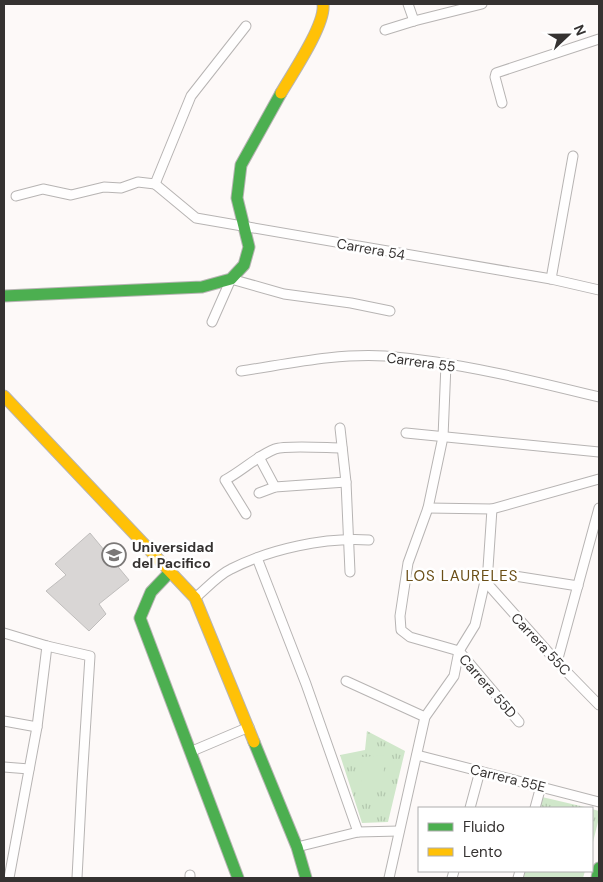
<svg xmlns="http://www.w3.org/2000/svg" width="603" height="882" font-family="'DM Sans',sans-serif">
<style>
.grass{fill:url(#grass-tufts)}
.pitch{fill:#d0e7ca}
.building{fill:#d9d6d5;stroke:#c0bebd}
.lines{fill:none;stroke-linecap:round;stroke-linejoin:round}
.street-casing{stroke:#b7b4b3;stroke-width:11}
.fast-casing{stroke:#b7b4b3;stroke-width:13}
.slow-casing{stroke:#b7b4b3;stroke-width:13}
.street{stroke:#fffefe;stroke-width:9}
.fast{stroke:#4caf50;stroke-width:11}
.slow{stroke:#ffc107;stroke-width:11}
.labels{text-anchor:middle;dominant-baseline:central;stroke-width:5;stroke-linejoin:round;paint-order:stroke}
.street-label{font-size:14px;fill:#353231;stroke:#fff}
.poi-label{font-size:14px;font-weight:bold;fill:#353231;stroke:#fff;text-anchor:start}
.neighbourhood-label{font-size:15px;letter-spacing:1px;fill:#6b4f17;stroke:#fff}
</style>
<defs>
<pattern id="grass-tufts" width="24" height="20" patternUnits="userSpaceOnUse" patternTransform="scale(1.25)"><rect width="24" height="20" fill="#d0e7ca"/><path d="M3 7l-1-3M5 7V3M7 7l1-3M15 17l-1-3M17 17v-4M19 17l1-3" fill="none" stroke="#b3c7ae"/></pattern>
</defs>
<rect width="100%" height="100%" fill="#fdf9f8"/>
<!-- grass -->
<g class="grass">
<path d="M367,731L405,751L388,822L362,823L340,755L365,750Z"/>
<path d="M542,797L589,808H539Z"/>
<path d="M592,809L599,811V818L592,846Z"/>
<path d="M524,871H585L583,878H522Z"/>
</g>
<!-- pitch -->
<path class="pitch" d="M386,755L381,790L361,791L362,757Z"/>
<!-- building -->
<path class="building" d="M90,533L129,580L99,604L106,614L89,631L46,591L66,575L55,564Z"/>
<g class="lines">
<!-- street casing -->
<g class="street-casing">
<g id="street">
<path d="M408,4L414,21"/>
<path d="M385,30L414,21L482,4"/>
<path d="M502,103L495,77L496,73L599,39"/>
<path d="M155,184L196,218L551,279L599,290"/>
<path d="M155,184L191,96L246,26"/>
<path d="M16,196L43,189L71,195L104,187L121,188L138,182L155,184"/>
<path d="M551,279L573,156"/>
<path d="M212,322L231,279L284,294L351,303L390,311"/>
<path d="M446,364L443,437L428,508L408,563L400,616L401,630L410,637L459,651L519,722"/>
<path d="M241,371C288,364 337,353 385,356C457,362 530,380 599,397"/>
<path d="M340,428L346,482L350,572"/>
<path d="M406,433L599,452"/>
<path d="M259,457L275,487"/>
<path d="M259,493L275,487L346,482"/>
<path d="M428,508L492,509L599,479"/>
<path d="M246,514L225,480C242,471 257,456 275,449C286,445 328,448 342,448"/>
<path d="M257,558L306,684L358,832"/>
<path d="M508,575L578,586"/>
<path d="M485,581L557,662L599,705"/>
<path d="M195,598C206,589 218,575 231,569C270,549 325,537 369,540"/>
<path d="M4,633L47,646L90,656L82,782L77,878"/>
<path d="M557,662L599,508"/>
<path d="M346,681L425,717"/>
<path d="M4,721L37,727"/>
<path d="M190,752L249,727"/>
<path d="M417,755L599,802"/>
<path d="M4,767L29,769"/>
<path d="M470,808L480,771"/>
<path d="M535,808L541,786"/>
<path d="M297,847L358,832L399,831"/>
<path d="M9,878L37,727L47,646"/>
<path d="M190,878V875"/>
<path d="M389,878L425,717L454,676L459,651L475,625L488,568L492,509"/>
<path d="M452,878L454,871"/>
<path d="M518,878L520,871"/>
</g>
</g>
<!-- fast casing -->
<g class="fast-casing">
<g id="fast">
<path d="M4,296L202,287L231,279L244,265L249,247L237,198L241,165L281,93"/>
<path d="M170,572L151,592L140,618L238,878"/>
<path d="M254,742L297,847L306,878"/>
<path d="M597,878L599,868"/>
</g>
</g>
<!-- slow casing -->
<g class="slow-casing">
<g id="slow">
<path d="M281,93C292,74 326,24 323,4"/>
<path d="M4,396L195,598L254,742"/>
</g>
</g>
<!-- street -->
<use href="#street" class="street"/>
<!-- fast -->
<use href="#fast" class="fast"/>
<!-- slow -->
<use href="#slow" class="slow"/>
</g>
<!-- icons -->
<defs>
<g id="university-ring" transform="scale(1.25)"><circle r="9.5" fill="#fff" stroke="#7b7877" stroke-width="1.5"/><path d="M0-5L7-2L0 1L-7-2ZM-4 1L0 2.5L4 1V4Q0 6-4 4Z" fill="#7b7877"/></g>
</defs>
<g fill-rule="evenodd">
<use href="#university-ring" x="114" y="555"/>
</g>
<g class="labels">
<!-- street labels -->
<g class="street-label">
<text transform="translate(371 249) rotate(10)">Carrera 54</text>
<text transform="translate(421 362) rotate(8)">Carrera 55</text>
<text transform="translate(541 644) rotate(47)">Carrera 55C</text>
<text transform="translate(488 686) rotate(49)">Carrera 55D</text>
<text transform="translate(508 778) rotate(14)">Carrera 55E</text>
</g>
<!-- poi labels -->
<g class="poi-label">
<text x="132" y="547">Universidad<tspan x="132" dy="16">del Pacifico</tspan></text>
</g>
<!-- neighbourhood labels -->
<g class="neighbourhood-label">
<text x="462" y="576">LOS LAURELES</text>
</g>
</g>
<!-- border -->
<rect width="603" height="882" fill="none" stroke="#353231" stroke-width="10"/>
<!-- legend -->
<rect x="418" y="807" width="175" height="65" fill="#ffffff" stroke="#aeadad"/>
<rect x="428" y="823" width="25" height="8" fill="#4caf50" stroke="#aeadad"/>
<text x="463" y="832" font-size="15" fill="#353231">Fluido</text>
<rect x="428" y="848" width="25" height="8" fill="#ffc107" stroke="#aeadad"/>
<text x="463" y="857" font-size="15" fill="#353231">Lento</text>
<!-- north arrow -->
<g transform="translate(568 35) rotate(68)" stroke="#ffffff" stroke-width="4" paint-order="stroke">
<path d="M0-4L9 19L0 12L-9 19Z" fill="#353231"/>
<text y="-8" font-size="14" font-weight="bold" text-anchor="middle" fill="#353231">N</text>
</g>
</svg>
